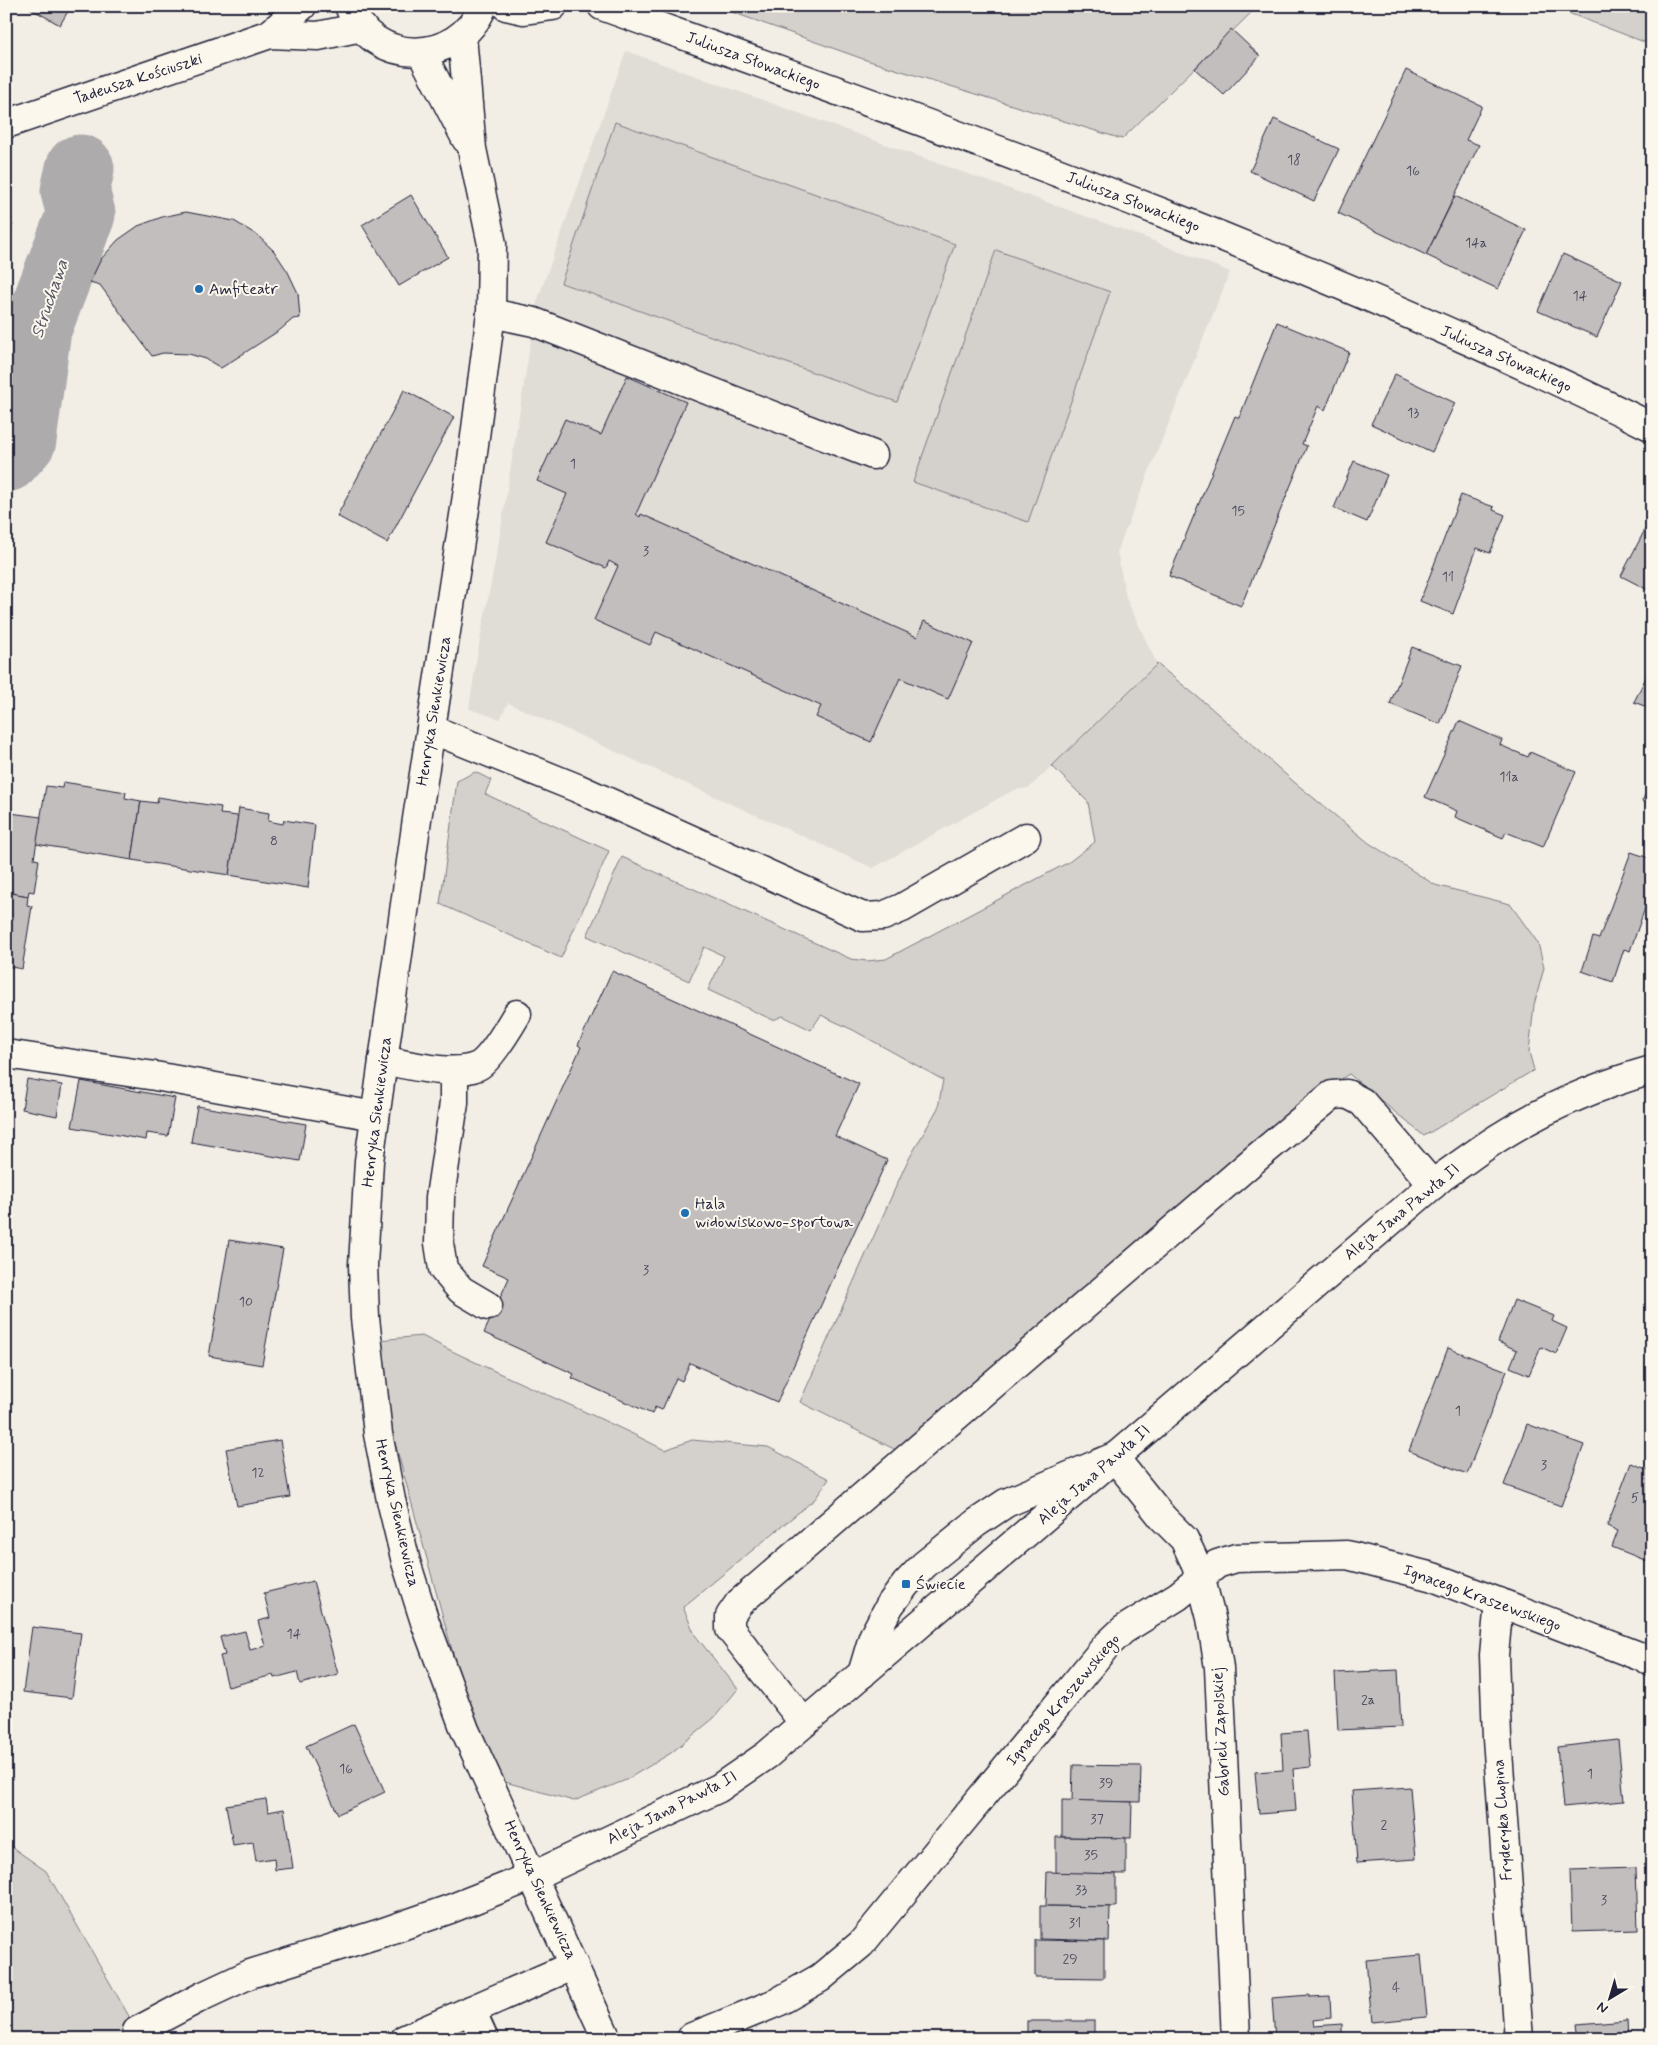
<svg xmlns="http://www.w3.org/2000/svg" width="1658" height="2045" font-family="Mynerve,sans-serif">
<style>
.built{fill:#e0dcd6}
.green{fill:#d4d1cc;stroke:#7b7a84}
.lines{fill:none;stroke-linecap:round;stroke-linejoin:round}
.river{stroke:#aeabad;stroke-width:69}
.building{fill:#c2bebe;stroke:#22223b}
.minor-casing{stroke:#22223b;stroke-width:31}
.minor{stroke:#fbf7ec;stroke-width:28}
.poi-dot{fill:#1f6fb2;stroke:#fbf7ec;stroke-width:2}
.labels{text-anchor:middle;dominant-baseline:central;stroke-width:4;stroke-linejoin:round;paint-order:stroke}
.number-label{font-size:14px;fill:#4a495c}
.street-label{font-size:16px;fill:#22223b;stroke:#fbf7ec}
.poi-label{font-size:16px;fill:#22223b;stroke:#fbf7ec;text-anchor:start}
.water-label{font-size:18px;font-style:italic;fill:#535263;stroke:#fbf7ec}
</style>
<rect width="100%" height="100%" fill="#f2eee5"/>
<filter id="ink" filterUnits="userSpaceOnUse"><feTurbulence type="fractalNoise" baseFrequency=".02" numOctaves="2"/><feDisplacementMap in="SourceGraphic" scale="10" xChannelSelector="R" yChannelSelector="G"/><feConvolveMatrix kernelMatrix="1 2 1 2 8 2 1 2 1" color-interpolation-filters="sRGB"/></filter>
<g filter="url(#ink)">
<!-- built -->
<path class="built" d="M626,51L1146,238L1230,272L1117,551L1126,598L1157,664L1029,788L1014,790L1001,797L873,868L508,703L500,719L469,709L477,656L499,541L537,302Z"/>
<!-- green -->
<g class="green">
<path d="M715,6H1258L1122,139L866,60Z"/>
<path d="M1550,6H1652V45Z"/>
<path d="M615,122L955,244L897,402L561,283Z"/>
<path d="M996,250L1110,292L1028,522L913,482Z"/>
<path d="M1157,664L1210,707L1294,782L1369,843L1435,885L1510,904L1538,943L1544,968L1534,1005L1529,1052L1534,1070L1424,1136L1349,1074L1289,1112L896,1450L800,1402L906,1164L938,1108L943,1080L853,1030L821,1015L811,1030L783,1016L773,1020L708,990L724,956L704,947L689,981L587,936L622,857L851,959L867,961L886,959L1069,862L1095,842L1088,802L1052,766Z"/>
<path d="M475,772L491,780L485,794L609,851L561,958L440,904L457,781Z"/>
<path d="M422,1336C501,1377 585,1409 665,1450L692,1440L768,1447L829,1479L815,1499L683,1607L695,1635L738,1689L714,1718L671,1753L626,1780L574,1801L487,1777L367,1341Z"/>
<path d="M6,1843L46,1871L142,2039H6Z"/>
</g>
<g class="lines">
<!-- river -->
<path class="river" d="M6,458L22,440L37,329L81,214L75,191L80,169"/>
</g>
<!-- building -->
<g class="building">
<path d="M26,6H71L60,25Z"/>
<path d="M1231,29L1260,56L1224,95L1195,69Z"/>
<path d="M1406,70L1482,106L1466,140L1479,145L1426,255L1338,213Z"/>
<path d="M1274,119L1339,149L1314,201L1250,171Z"/>
<path d="M411,195L448,257L399,286L362,225Z"/>
<path d="M1455,196L1526,230L1498,289L1426,255Z"/>
<path d="M6,208L13,226L6,228Z"/>
<path d="M186,212L234,221L257,235L274,251L288,272L298,293L300,318L293,319L280,330L221,368L206,359L189,354L163,353L152,356L100,285L90,282L101,259L118,240L138,226L162,217Z"/>
<path d="M1563,254L1622,281L1597,337L1538,311Z"/>
<path d="M1652,313V333L1645,331Z"/>
<path d="M1277,322L1349,352L1325,410L1318,406L1302,444L1307,446L1241,606L1169,576L1235,416L1239,418Z"/>
<path d="M1395,374L1455,403L1432,452L1371,424Z"/>
<path d="M627,376L686,402L636,514L640,517L641,514L917,637L924,621L973,643L948,699L900,678L871,742L816,717L821,706L656,632L650,645L594,620L618,566L609,561L606,568L546,542L567,494L537,481L565,419L601,435Z"/>
<path d="M404,390L454,417L387,543L337,516Z"/>
<path d="M1354,461L1387,475L1367,522L1334,508Z"/>
<path d="M1461,495L1494,507L1493,510L1505,515L1490,553L1477,548L1453,614L1420,601Z"/>
<path d="M1652,516V592L1621,576Z"/>
<path d="M1412,647L1462,666L1440,724L1390,704Z"/>
<path d="M1652,665V709L1634,702Z"/>
<path d="M1459,721L1502,740L1500,745L1528,757L1530,752L1576,772L1543,847L1506,832L1503,838L1455,817L1457,811L1425,797Z"/>
<path d="M1652,781V806L1642,801Z"/>
<path d="M63,782L126,792L125,798L141,801L132,860L36,844L46,786L62,788Z"/>
<path d="M158,797L221,807L220,814L238,816L229,875L132,860L141,801L157,803Z"/>
<path d="M6,807L11,808L10,813L41,817L34,859L39,860L34,892L29,891L28,896L6,892Z"/>
<path d="M239,808L269,813L268,821L283,824L284,820L315,825L308,888L229,875Z"/>
<path d="M1631,852L1652,859V910L1645,908L1630,951L1624,949L1613,982L1582,971L1593,937L1599,939Z"/>
<path d="M6,892L28,896L27,905L32,906L22,969L6,966Z"/>
<path d="M612,971L859,1084L835,1136L887,1160L777,1402L690,1363L682,1381L676,1378L662,1410L655,1407L652,1414L572,1378L574,1374L484,1333L509,1278L482,1266L581,1047L578,1045Z"/>
<path d="M6,1075L10,1076L6,1099Z"/>
<path d="M27,1079L62,1085L57,1116L22,1109Z"/>
<path d="M81,1081L175,1098L168,1136L147,1133L146,1140L72,1127Z"/>
<path d="M197,1106L306,1124L300,1161L191,1142Z"/>
<path d="M229,1240L283,1249L262,1365L209,1356Z"/>
<path d="M1514,1300L1554,1316L1552,1321L1567,1328L1556,1354L1541,1347L1529,1375L1510,1367L1517,1350L1498,1342Z"/>
<path d="M1448,1348L1507,1371L1467,1474L1409,1451Z"/>
<path d="M1527,1424L1584,1445L1561,1506L1504,1485Z"/>
<path d="M280,1440L290,1497L237,1506L226,1449Z"/>
<path d="M1631,1463L1652,1471V1563L1612,1547L1618,1531L1607,1526Z"/>
<path d="M313,1581L338,1674L300,1684L297,1672L274,1678L273,1675L228,1687L220,1656L225,1655L220,1637L245,1631L250,1650L265,1646L258,1621L270,1618L264,1593Z"/>
<path d="M32,1627L81,1633L72,1698L23,1692Z"/>
<path d="M1398,1670L1401,1727L1338,1730L1335,1673Z"/>
<path d="M354,1724L385,1792L338,1814L306,1746Z"/>
<path d="M1307,1731L1310,1767L1293,1769L1296,1811L1259,1814L1255,1772L1283,1770L1281,1733Z"/>
<path d="M1618,1740L1624,1801L1563,1807L1557,1747Z"/>
<path d="M1073,1765L1141,1766L1140,1802L1072,1801Z"/>
<path d="M1410,1787L1416,1859L1357,1863L1352,1791Z"/>
<path d="M266,1799L268,1812L284,1809L293,1868L275,1870L274,1858L256,1861L253,1842L233,1845L226,1805Z"/>
<path d="M1062,1800L1132,1802L1131,1838L1062,1837Z"/>
<path d="M1056,1837L1126,1838V1874L1056,1873Z"/>
<path d="M1636,1868L1638,1930L1572,1932L1570,1870Z"/>
<path d="M1047,1872L1116,1874V1907L1046,1906Z"/>
<path d="M1040,1906L1110,1907L1109,1941L1040,1939Z"/>
<path d="M1035,1940L1104,1941V1978L1035,1977Z"/>
<path d="M1421,1955L1427,2017L1372,2022L1366,1960Z"/>
<path d="M1309,1995V1997L1330,1996L1331,2018L1313,2020L1314,2026L1342,2024V2039H1275L1272,1998Z"/>
<path d="M1628,2020L1629,2039H1579L1577,2024Z"/>
<rect x="1027" y="2021" width="67" height="18"/>
</g>
<g class="lines">
<!-- minor casing -->
<g class="minor-casing">
<g id="minor">
<path d="M349,6C373,68 458,66 483,6"/>
<path d="M506,6L524,10L553,6"/>
<path d="M602,6C957,134 1314,259 1652,427"/>
<path d="M270,34L302,6"/>
<path d="M462,36L472,149L492,244L491,313L469,483L417,819L369,1161L363,1265L365,1318L378,1434L391,1500L406,1562L425,1622L465,1730L607,2039"/>
<path d="M421,52L466,139"/>
<path d="M6,124L270,34L318,36L362,27"/>
<path d="M491,313L534,322L873,455"/>
<path d="M431,729L577,788L863,917L883,916L902,908L1026,837"/>
<path d="M6,1054L155,1076L375,1116"/>
<path d="M383,1060C409,1065 454,1077 478,1066C490,1060 510,1026 517,1014"/>
<path d="M454,1071V1103L440,1197L439,1243L443,1269L461,1290L488,1306"/>
<path d="M1499,1602L1494,1655L1497,1738L1519,2039"/>
<path d="M862,1674L873,1637L890,1605L906,1584L924,1565L976,1523L1006,1503L1114,1457L1163,1518L1184,1539L1193,1558L1200,1576L1211,1618L1219,1668L1236,2039"/>
<path d="M804,1723L730,1629V1616L739,1603L1255,1159L1332,1095L1347,1094L1362,1102L1433,1185"/>
<path d="M471,2010L484,2039"/>
<path d="M137,2031L203,1996L250,1974L381,1933L450,1909L533,1876L719,1788L767,1755L1442,1177C1461,1164 1479,1150 1498,1138C1545,1108 1599,1085 1652,1070"/>
<path d="M692,2037L778,2002L820,1978L861,1944L1106,1646L1123,1630L1178,1596L1217,1564L1236,1558L1347,1555L1433,1577L1652,1661"/>
<path d="M405,2039L574,1965"/>
</g>
</g>
<!-- minor -->
<use href="#minor" class="minor"/>
</g>
</g>
<!-- markers -->
<g class="poi-dot">
<circle cx="199" cy="289" r="5"/>
<circle cx="685" cy="1213" r="5"/>
<rect x="901" y="1579" width="10" height="10" rx="2.5"/>
</g>
<g class="labels">
<!-- number labels -->
<g class="number-label">
<text x="1294" y="160">18</text>
<text x="1413" y="171">16</text>
<text x="1476" y="243">14a</text>
<text x="1580" y="296">14</text>
<text x="1413" y="413">13</text>
<text x="573" y="464">1</text>
<text x="1238" y="511">15</text>
<text x="646" y="551">3</text>
<text x="1448" y="577">11</text>
<text x="1509" y="777">11a</text>
<text x="274" y="841">8</text>
<text x="646" y="1270">3</text>
<text x="246" y="1302">10</text>
<text x="1458" y="1411">1</text>
<text x="1544" y="1465">3</text>
<text x="258" y="1473">12</text>
<text x="1635" y="1498">5</text>
<text x="294" y="1634">14</text>
<text x="1368" y="1700">2a</text>
<text x="346" y="1769">16</text>
<text x="1590" y="1774">1</text>
<text x="1106" y="1783">39</text>
<text x="1097" y="1819">37</text>
<text x="1384" y="1825">2</text>
<text x="1091" y="1855">35</text>
<text x="1081" y="1890">33</text>
<text x="1604" y="1900">3</text>
<text x="1075" y="1923">31</text>
<text x="1070" y="1959">29</text>
<text x="1396" y="1988">4</text>
</g>
<!-- street labels -->
<g class="street-label">
<text transform="translate(753 61) rotate(20)">Juliusza Słowackiego</text>
<text transform="translate(138 79) rotate(-18)">Tadeusza Kościuszki</text>
<text transform="translate(1133 202) rotate(21)">Juliusza Słowackiego</text>
<text transform="translate(1506 359) rotate(24)">Juliusza Słowackiego</text>
<text transform="translate(434 711) rotate(-81)">Henryka Sienkiewicza</text>
<text transform="translate(377 1112) rotate(-83)">Henryka Sienkiewicza</text>
<text transform="translate(1402 1212) rotate(-39)">Aleja Jana Pawła II</text>
<text transform="translate(1094 1475) rotate(-41)">Aleja Jana Pawła II</text>
<text transform="translate(397 1513) rotate(77)">Henryka Sienkiewicza</text>
<text transform="translate(1482 1598) rotate(20)">Ignacego Kraszewskiego</text>
<text transform="translate(1063 1700) rotate(-50)">Ignacego Kraszewskiego</text>
<text transform="translate(1221 1732) rotate(-93)">Gabrieli Zapolskiej</text>
<text transform="translate(672 1808) rotate(-27)">Aleja Jana Pawła II</text>
<text transform="translate(1503 1820) rotate(-94)">Fryderyka Chopina</text>
<text transform="translate(540 1890) rotate(65)">Henryka Sienkiewicza</text>
</g>
<!-- poi labels -->
<g class="poi-label">
<text x="209" y="289">Amfiteatr</text>
<text x="695" y="1204">Hala<tspan x="695" dy="18">widowiskowo-sportowa</tspan></text>
<text x="916" y="1584">Świecie</text>
</g>
<!-- water labels -->
<g class="water-label">
<text transform="translate(50 299) rotate(-71)">Struchawa</text>
</g>
</g>
<!-- margin -->
<rect width="1658" height="2045" fill="none" stroke="#fbf7ec" stroke-width="25"/>
<rect x="12" y="12" width="1633" height="2020" fill="none" stroke="#22223b" stroke-width="2" filter="url(#ink)"/>
<!-- north arrow -->
<g transform="translate(1610 1998) rotate(218)" stroke="#fbf7ec" stroke-width="4" paint-order="stroke">
<path d="M0-4L9 19L0 12L-9 19Z" fill="#22223b"/>
<text y="-8" font-size="14" font-weight="bold" text-anchor="middle" fill="#22223b">N</text>
</g>
</svg>
